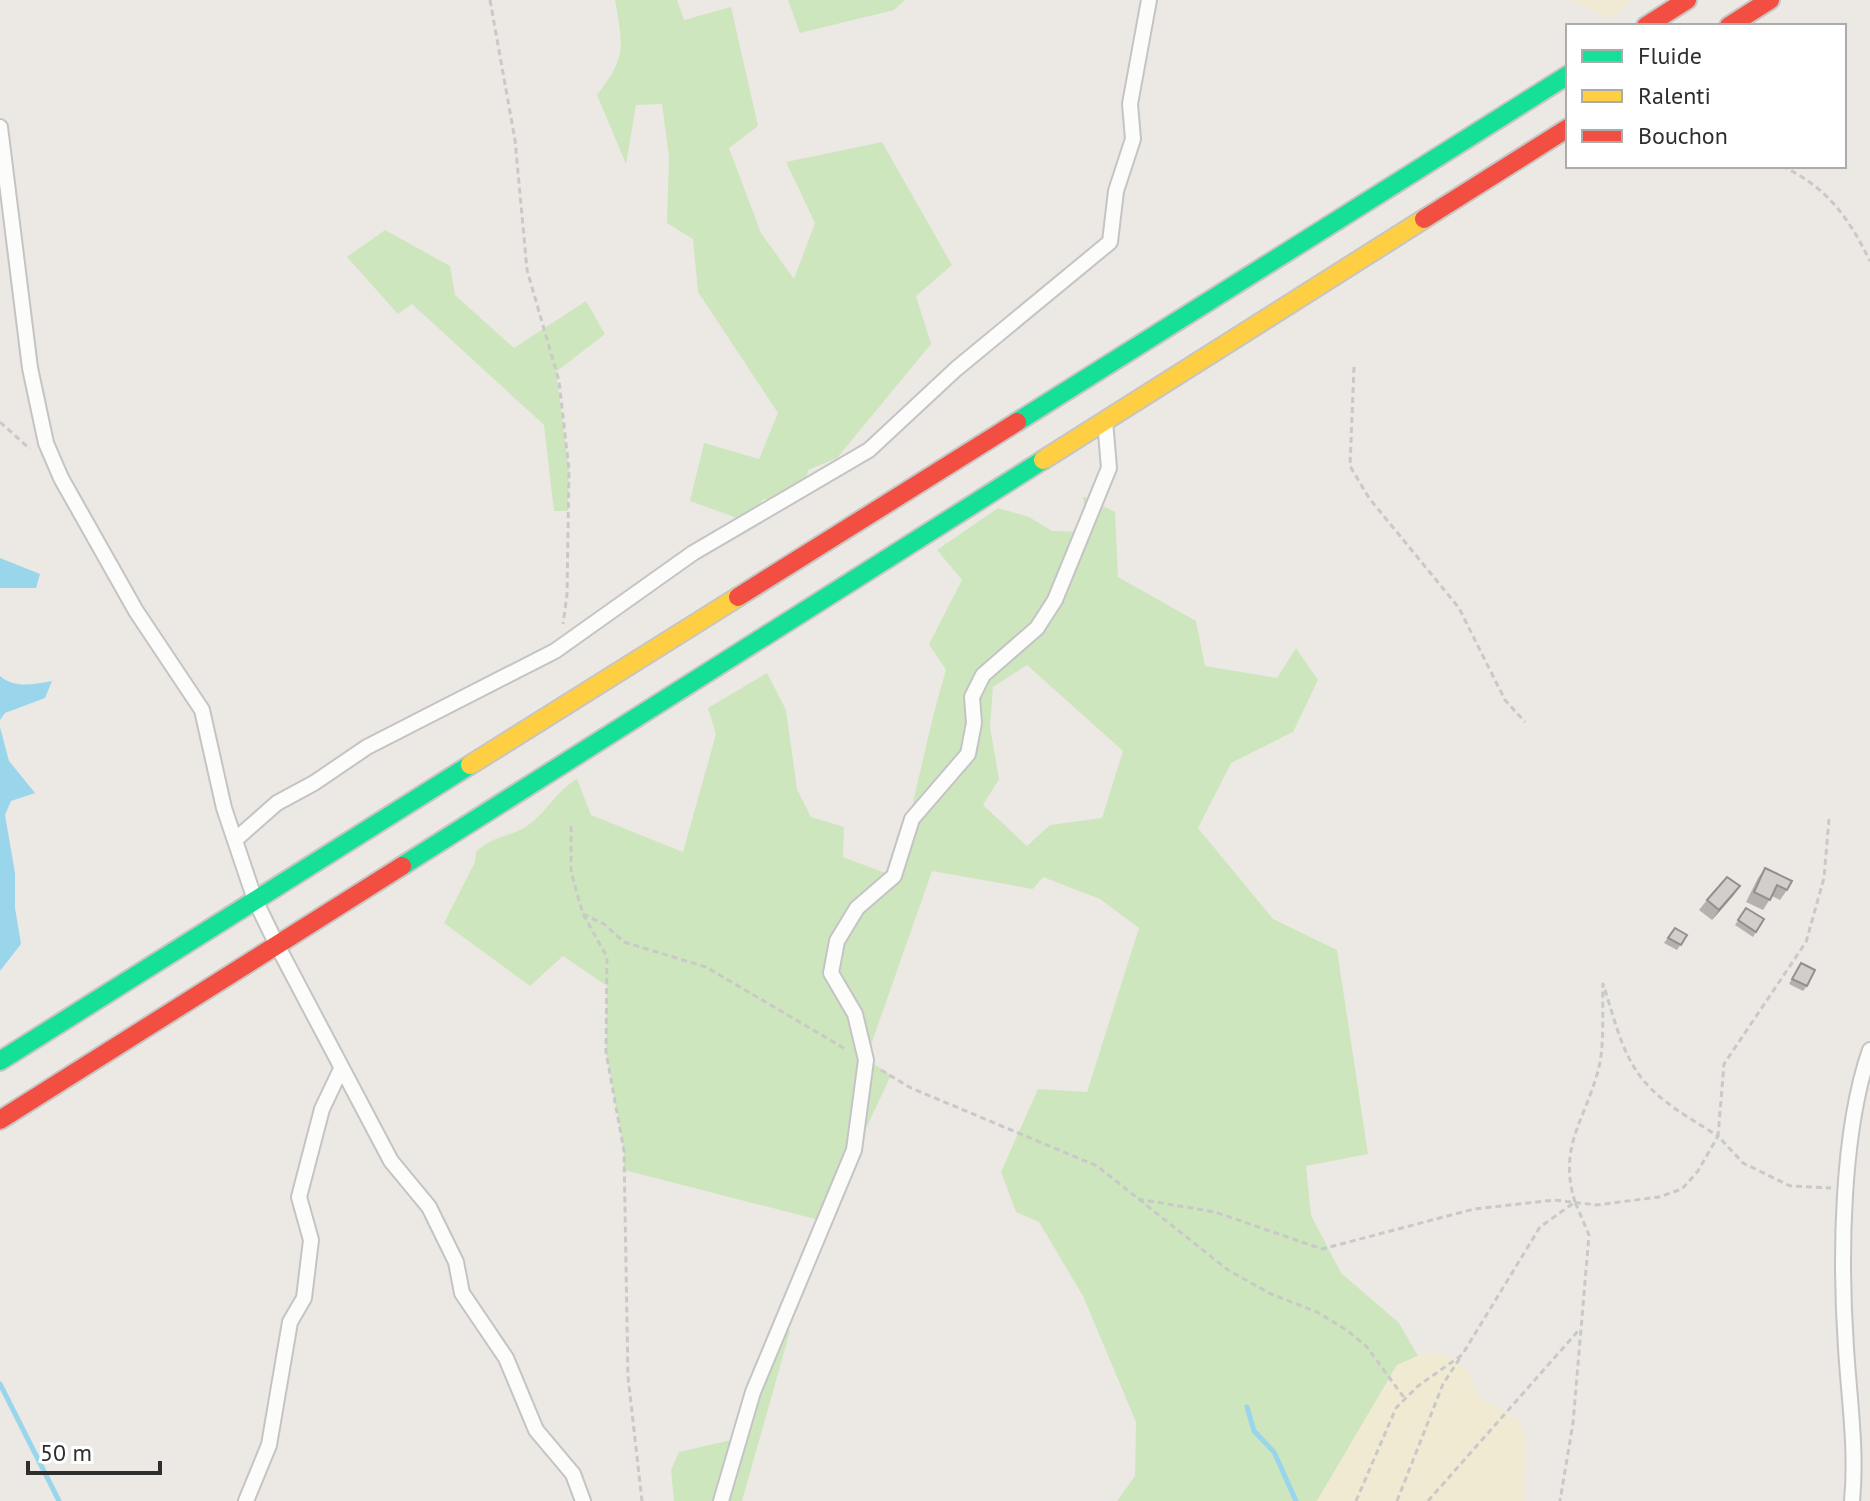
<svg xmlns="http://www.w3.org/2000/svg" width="1870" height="1501" font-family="'PT Sans',sans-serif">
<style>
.green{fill:#cee6be;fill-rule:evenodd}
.sand{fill:#f0ead3}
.water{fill:#99d6ec}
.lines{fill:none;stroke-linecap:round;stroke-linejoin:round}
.stream{stroke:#99d6ec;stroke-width:5}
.street-casing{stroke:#c5c4c5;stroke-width:18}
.fast-casing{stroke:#c6c5c4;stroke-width:22}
.slow-casing{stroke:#c6c5c4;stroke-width:22}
.jam-casing{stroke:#c6c5c4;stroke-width:22}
.path{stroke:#c9c9c8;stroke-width:3;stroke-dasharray:6 4;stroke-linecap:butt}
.street{stroke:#fcfcfb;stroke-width:14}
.fast{stroke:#16e098;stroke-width:18}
.slow{stroke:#ffcf43;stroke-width:18}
.jam{stroke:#f24e42;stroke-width:18}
.wall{fill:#b4b1af}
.shaded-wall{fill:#92908e}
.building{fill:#d1cecb;stroke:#92908e;stroke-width:2}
</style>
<rect width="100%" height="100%" fill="#ece8e4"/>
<!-- green -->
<g class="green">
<path d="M615,0H677L684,20L731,7L758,126L729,148L761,233L794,279L815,223L786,162L882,142L952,265L916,296L931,344L837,458L808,470L803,500L763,499L748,522L690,501L704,443L759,459L778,413L698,292L693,239L667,223L669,157L662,104L636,105L626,164L597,95C627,57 623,46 615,0Z"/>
<path d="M788,0H905L894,10L800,33Z"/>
<path d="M385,230L450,266L455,295L514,348L586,301L605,334L556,372L569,470L568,511H554L544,425L412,304L398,314L347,257Z"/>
<path d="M1083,496L1115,512L1118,577L1196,621L1205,666L1277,678L1296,648L1318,680L1293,732L1231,763L1198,828L1273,919L1337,950L1368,1154L1306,1166L1311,1215L1341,1273L1399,1323L1418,1356L1397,1365L1317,1501H1117L1135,1476L1136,1422L1083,1296L1039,1222L1016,1212L1001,1172L1038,1089L1087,1092L1139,928L1100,899L1043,877L1033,889L932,871L866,1059L891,1075L823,1221L624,1170V1151L606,1052L607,986L563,956L530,986L444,923L475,862L476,852C491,836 510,837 527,826C547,812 556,791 577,779L591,815L683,852L716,734L708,708L767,673L786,710L797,789L811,817L844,827L843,857L893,876C915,808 925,738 946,670L929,644L962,580L937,550L998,508L1029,517L1052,531L1086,532ZM1027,665L1123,751L1102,818L1050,825L1027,846L983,805L999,779L990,727L993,687Z"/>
<path d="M780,1326L790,1331L742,1501H674L671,1470L679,1452L740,1438Z"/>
</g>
<!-- sand -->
<g class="sand">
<path d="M1570,0H1631L1624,9L1609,18Z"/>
<path d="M1442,1353L1466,1369L1482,1399L1520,1421L1525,1439L1524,1501H1317L1397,1365L1418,1356Z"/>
</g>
<!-- water -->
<g class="water">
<path d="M0,558L40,574L36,588H0Z"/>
<path d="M0,676C15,689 34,684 52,681L45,698L5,713L0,720Z"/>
<path d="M0,727L9,761L35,793L11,801L5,815L15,873V908L21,944L0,971Z"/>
</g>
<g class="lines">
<!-- stream -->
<g class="stream">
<path d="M0,1384L59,1501"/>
<path d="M1247,1407L1254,1431L1274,1452L1296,1501"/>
</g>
<!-- street casing -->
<g class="street-casing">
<g id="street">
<path d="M0,127L30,368L46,443L61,478L136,611L202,710L224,808L255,900L277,945L391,1161L429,1207L456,1262L462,1293L506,1358L536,1430L573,1474L583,1501"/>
<path d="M235,840L277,803L314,783L367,747L555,651L693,553L869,450L956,369L1110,242L1116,191L1133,139L1130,104L1149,0"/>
<path d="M246,1501L269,1445L290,1322L304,1298L311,1240L299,1197L322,1109L341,1069"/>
<path d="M721,1501L753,1392L854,1150L866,1060L855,1014L831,973L837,941L857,908L894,876L912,819L968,754L974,723L972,697L983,675L1037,628L1055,600L1109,468L1105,421"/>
<path d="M1852,1501C1857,1450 1849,1398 1846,1348C1840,1260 1841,1133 1870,1050"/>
</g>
</g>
<!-- fast casing -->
<g class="fast-casing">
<g id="fast">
<path d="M1017,422L1568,75"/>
<path d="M402,866L1043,460"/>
<path d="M0,1061L470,765"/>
</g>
</g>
<!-- slow casing -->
<g class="slow-casing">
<g id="slow">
<path d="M1043,460L1424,219"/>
<path d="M470,765L738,597"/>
</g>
</g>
<!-- jam casing -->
<g class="jam-casing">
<g id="jam">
<path d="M1646,26L1687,0"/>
<path d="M1729,26L1770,0"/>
<path d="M1424,219L1568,128"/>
<path d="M738,597L1017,422"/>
<path d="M0,1120L402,866"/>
</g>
</g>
<!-- path -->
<g class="path">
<path d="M490,0L515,140L527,270L559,381L569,470L567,595L563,624"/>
<path d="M1782,166C1828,188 1848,217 1870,261"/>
<path d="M1354,367L1350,466L1369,498L1459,608L1505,700L1525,722"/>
<path d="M0,422L30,449"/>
<path d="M1829,819L1824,878L1806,942L1724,1064L1718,1136L1743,1163L1790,1186L1831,1188"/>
<path d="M571,826V872L583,914L607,957L606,1052L624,1151L628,1377L642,1501"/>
<path d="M583,914L604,924L624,942L706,967L847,1050"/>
<path d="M881,1070L911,1088L1097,1166L1228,1270L1271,1294L1317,1312L1348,1331L1367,1347L1405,1399"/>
<path d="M1138,1199L1215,1212L1322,1249L1474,1209L1555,1200L1596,1205L1659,1197L1682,1189L1698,1171L1718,1136C1693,1120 1663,1104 1644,1081C1621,1054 1614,1016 1603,984C1602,1011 1605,1045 1598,1071C1584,1122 1558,1147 1575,1202"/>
<path d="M1356,1501L1396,1408L1418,1386L1462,1355L1540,1227L1575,1202L1589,1235L1573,1423L1560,1501"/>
<path d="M1397,1501L1443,1384L1460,1358"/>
<path d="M1428,1501L1579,1330"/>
</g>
<!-- street -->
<use href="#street" class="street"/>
<!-- fast -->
<use href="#fast" class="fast"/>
<!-- slow -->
<use href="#slow" class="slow"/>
<!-- jam -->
<use href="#jam" class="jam"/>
</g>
<!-- wall -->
<g class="wall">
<path d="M1765,868L1787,890L1780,900L1772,896L1763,910L1746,902L1758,878Z"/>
<path d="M1740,886L1712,920L1699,910L1707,900Z"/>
<path d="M1746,908L1764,919L1753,937L1735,925Z"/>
<path d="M1675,928L1687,935L1677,950L1664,943Z"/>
<path d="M1801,963L1807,986L1803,991L1789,984Z"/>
</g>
<!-- shaded-wall -->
<path class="shaded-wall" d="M1740,886L1733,896L1712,920L1719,910Z"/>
<!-- building -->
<g class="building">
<path d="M1765,868L1792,881L1787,890L1777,885L1770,900L1754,892Z"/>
<path d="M1727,877L1740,886L1719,910L1707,900Z"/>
<path d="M1746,908L1764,919L1756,932L1738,920Z"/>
<path d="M1675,928L1687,935L1681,945L1668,938Z"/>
<path d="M1801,963L1815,970L1807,986L1792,979Z"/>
</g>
<!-- legend -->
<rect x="1566" y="24" width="280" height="144" fill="#ffffff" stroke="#ababab" stroke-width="2"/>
<rect x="1582" y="50" width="40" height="12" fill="#16e098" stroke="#ababab" stroke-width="2"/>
<text x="1638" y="64" font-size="24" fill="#2e2e2e">Fluide</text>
<rect x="1582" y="90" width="40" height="12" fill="#ffcf43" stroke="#ababab" stroke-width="2"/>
<text x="1638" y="104" font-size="24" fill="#2e2e2e">Ralenti</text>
<rect x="1582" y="130" width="40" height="12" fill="#f24e42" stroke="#ababab" stroke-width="2"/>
<text x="1638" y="144" font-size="24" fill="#2e2e2e">Bouchon</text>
<!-- scale -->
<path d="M28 1461v12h132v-12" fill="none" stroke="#2e2e2e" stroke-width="4"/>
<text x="40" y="1461" font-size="24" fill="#2e2e2e" stroke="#ffffff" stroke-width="6" paint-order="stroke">50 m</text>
</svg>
